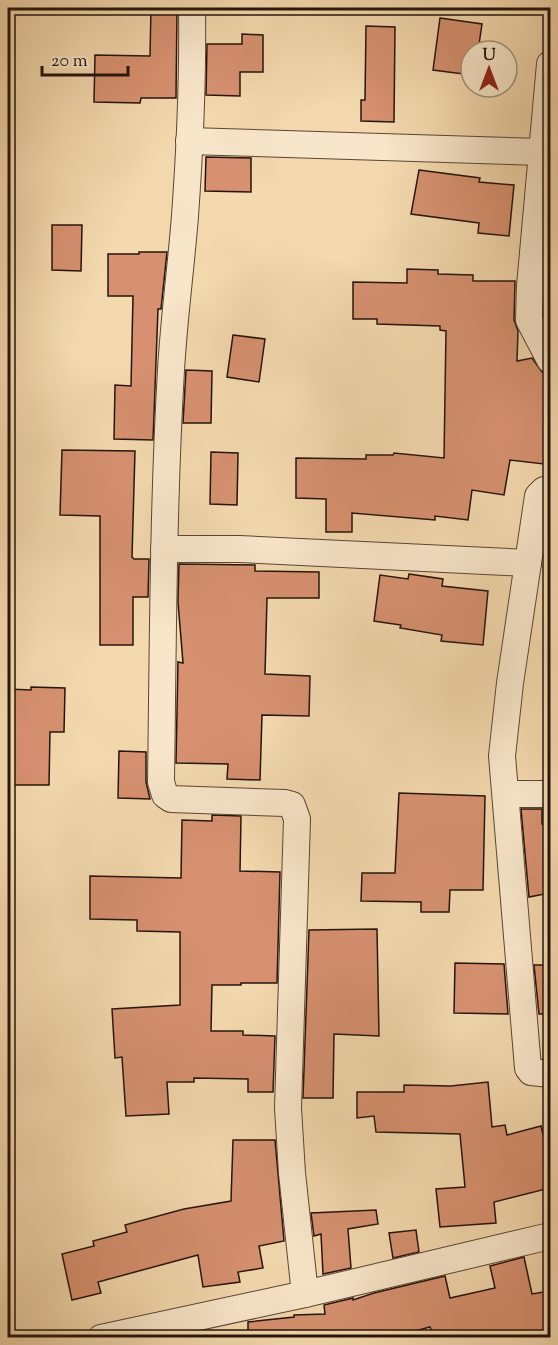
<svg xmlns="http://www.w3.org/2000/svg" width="558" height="1345" font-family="'Sorts Mill Goudy',serif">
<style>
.building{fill:#d79170;stroke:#25140c;stroke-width:1.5}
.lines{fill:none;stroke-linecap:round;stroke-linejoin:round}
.street-casing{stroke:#594534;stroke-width:28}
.street{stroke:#f8e6ca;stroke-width:26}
</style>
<rect width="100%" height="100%" fill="#f4d9ae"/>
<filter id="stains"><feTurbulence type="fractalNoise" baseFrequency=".00333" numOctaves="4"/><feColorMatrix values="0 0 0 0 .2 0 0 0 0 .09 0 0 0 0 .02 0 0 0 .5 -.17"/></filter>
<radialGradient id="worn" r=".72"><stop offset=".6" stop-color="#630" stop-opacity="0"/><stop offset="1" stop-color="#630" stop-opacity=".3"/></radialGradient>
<!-- building -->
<g class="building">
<path d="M151,8H177L176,98H141L140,103L94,102L95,55L150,56Z"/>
<path d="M440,18L482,24L478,51H471V75L433,70Z"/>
<path d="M366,26L395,27L394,122L361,121V100H365Z"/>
<path d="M242,34L263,35V72H240V96L206,95L207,44H242Z"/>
<path d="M206,157L251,158V192L205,191Z"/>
<path d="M419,170L480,178L479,182L514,185L509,236L478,233L479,223L411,214Z"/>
<path d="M52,225H82L81,271L52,270Z"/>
<path d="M139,252H167L161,309H158L153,440L114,439L115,385L131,386L133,296H108V254H139Z"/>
<path d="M407,269L438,270V274L473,275V281H515L514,320L518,331L517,361L532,358L542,372L548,375L550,391V412L548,413L544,464L510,460L504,495L472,490L468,520L435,516V520L352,513V532H326V499L296,498V458L366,459V455H393L394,453L444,458L446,331L440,330V326L377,324V319H353V282L407,283Z"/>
<path d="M233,335L265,339L259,382L227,377Z"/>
<path d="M186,370L212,371L211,423H183Z"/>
<path d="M62,450L135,451L132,557L134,559H149L148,597H133V645H100V516L60,515Z"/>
<path d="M211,452L238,453L237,505L210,504Z"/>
<path d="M179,564L255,565V571L319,572V598H267L265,674L310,676L309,716L262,715L260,780L227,779L228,764L176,763L178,662L183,663L178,602Z"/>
<path d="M409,574L443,579L442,586L488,591L483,645L441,641L442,635L400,628L401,625L374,621L380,575L408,579Z"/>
<path d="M31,687L65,688L64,732H50L49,785H8V689L31,690Z"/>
<path d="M119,751L146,752V782L150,799L118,798Z"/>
<path d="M399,793L485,796L483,890H450L449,912H421V902L361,901L362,873H395Z"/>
<path d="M521,809H542V824L550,823V893L529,897Z"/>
<path d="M212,815L241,816L240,871L280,872L277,983H241V985H212L211,1031H243V1035L275,1036L273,1092H248V1079L194,1078V1082H167L169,1114L126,1116L122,1057L115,1058L112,1009L180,1005V932L137,931V920L90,919V876L181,878L182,820L212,821Z"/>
<path d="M377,929L379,1036L334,1034L333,1098H303L309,930Z"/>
<path d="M455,963L504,964L508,1014L454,1013Z"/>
<path d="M534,965H550V1014H539Z"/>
<path d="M488,1082L492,1127L505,1125L507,1135L541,1126L550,1165V1188L494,1202L496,1223L440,1227L436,1189L465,1187L460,1134L376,1132L374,1116L357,1118V1092H404V1085L451,1086Z"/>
<path d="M233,1140H275L284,1241L259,1246L263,1268L238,1272L240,1282L203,1287L198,1255L98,1282L101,1293L72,1300L62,1254L94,1246L93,1241L127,1232L125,1225L184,1209L231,1201Z"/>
<path d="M376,1210L378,1224L348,1229L351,1268L323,1274L321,1234L314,1236L311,1213Z"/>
<path d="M416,1230L419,1252L393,1258L389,1233Z"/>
<path d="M524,1257L532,1294L550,1291V1338H434L430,1327L389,1338H248V1322L294,1317V1315L325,1314L324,1305L353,1298V1300L374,1293L445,1276L450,1298L495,1288L490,1266Z"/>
</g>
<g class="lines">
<!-- street casing -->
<g class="street-casing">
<g id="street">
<path d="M192,8C193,77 190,147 185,216C181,267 174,318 171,370C163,507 163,644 161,782L165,795L171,799L285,803L292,805L297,819L288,1108L292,1173L305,1294"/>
<path d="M550,64L530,286L529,320L550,360"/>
<path d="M189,141L543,152"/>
<path d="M550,489L544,490L538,496L510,683L502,756L528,1068L531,1072L550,1074"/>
<path d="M164,549H239L528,563"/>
<path d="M506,794H550"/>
<path d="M101,1338L305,1294L550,1236"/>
</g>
</g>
<!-- street -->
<use href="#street" class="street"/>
</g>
<!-- margin -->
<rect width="558" height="1345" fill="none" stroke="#f4d9ae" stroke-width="30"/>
<rect x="9" y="9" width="540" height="1327" fill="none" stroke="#25140c" stroke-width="3"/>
<rect x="15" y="15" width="528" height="1315" fill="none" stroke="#25140c" stroke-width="1.5"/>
<!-- north arrow -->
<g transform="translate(489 69)"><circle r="28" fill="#f8e6ca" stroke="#a4927e" stroke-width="1.5"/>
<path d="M0-4.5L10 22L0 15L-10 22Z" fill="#8f2418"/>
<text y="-9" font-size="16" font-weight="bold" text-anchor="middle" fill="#25140c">U</text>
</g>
<!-- scale -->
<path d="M42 66v9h86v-9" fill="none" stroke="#25140c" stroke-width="3"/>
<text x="51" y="66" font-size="18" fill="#25140c" stroke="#f8e6ca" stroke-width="4.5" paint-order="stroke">20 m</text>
<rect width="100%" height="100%" filter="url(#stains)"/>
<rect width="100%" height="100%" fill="url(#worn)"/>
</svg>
